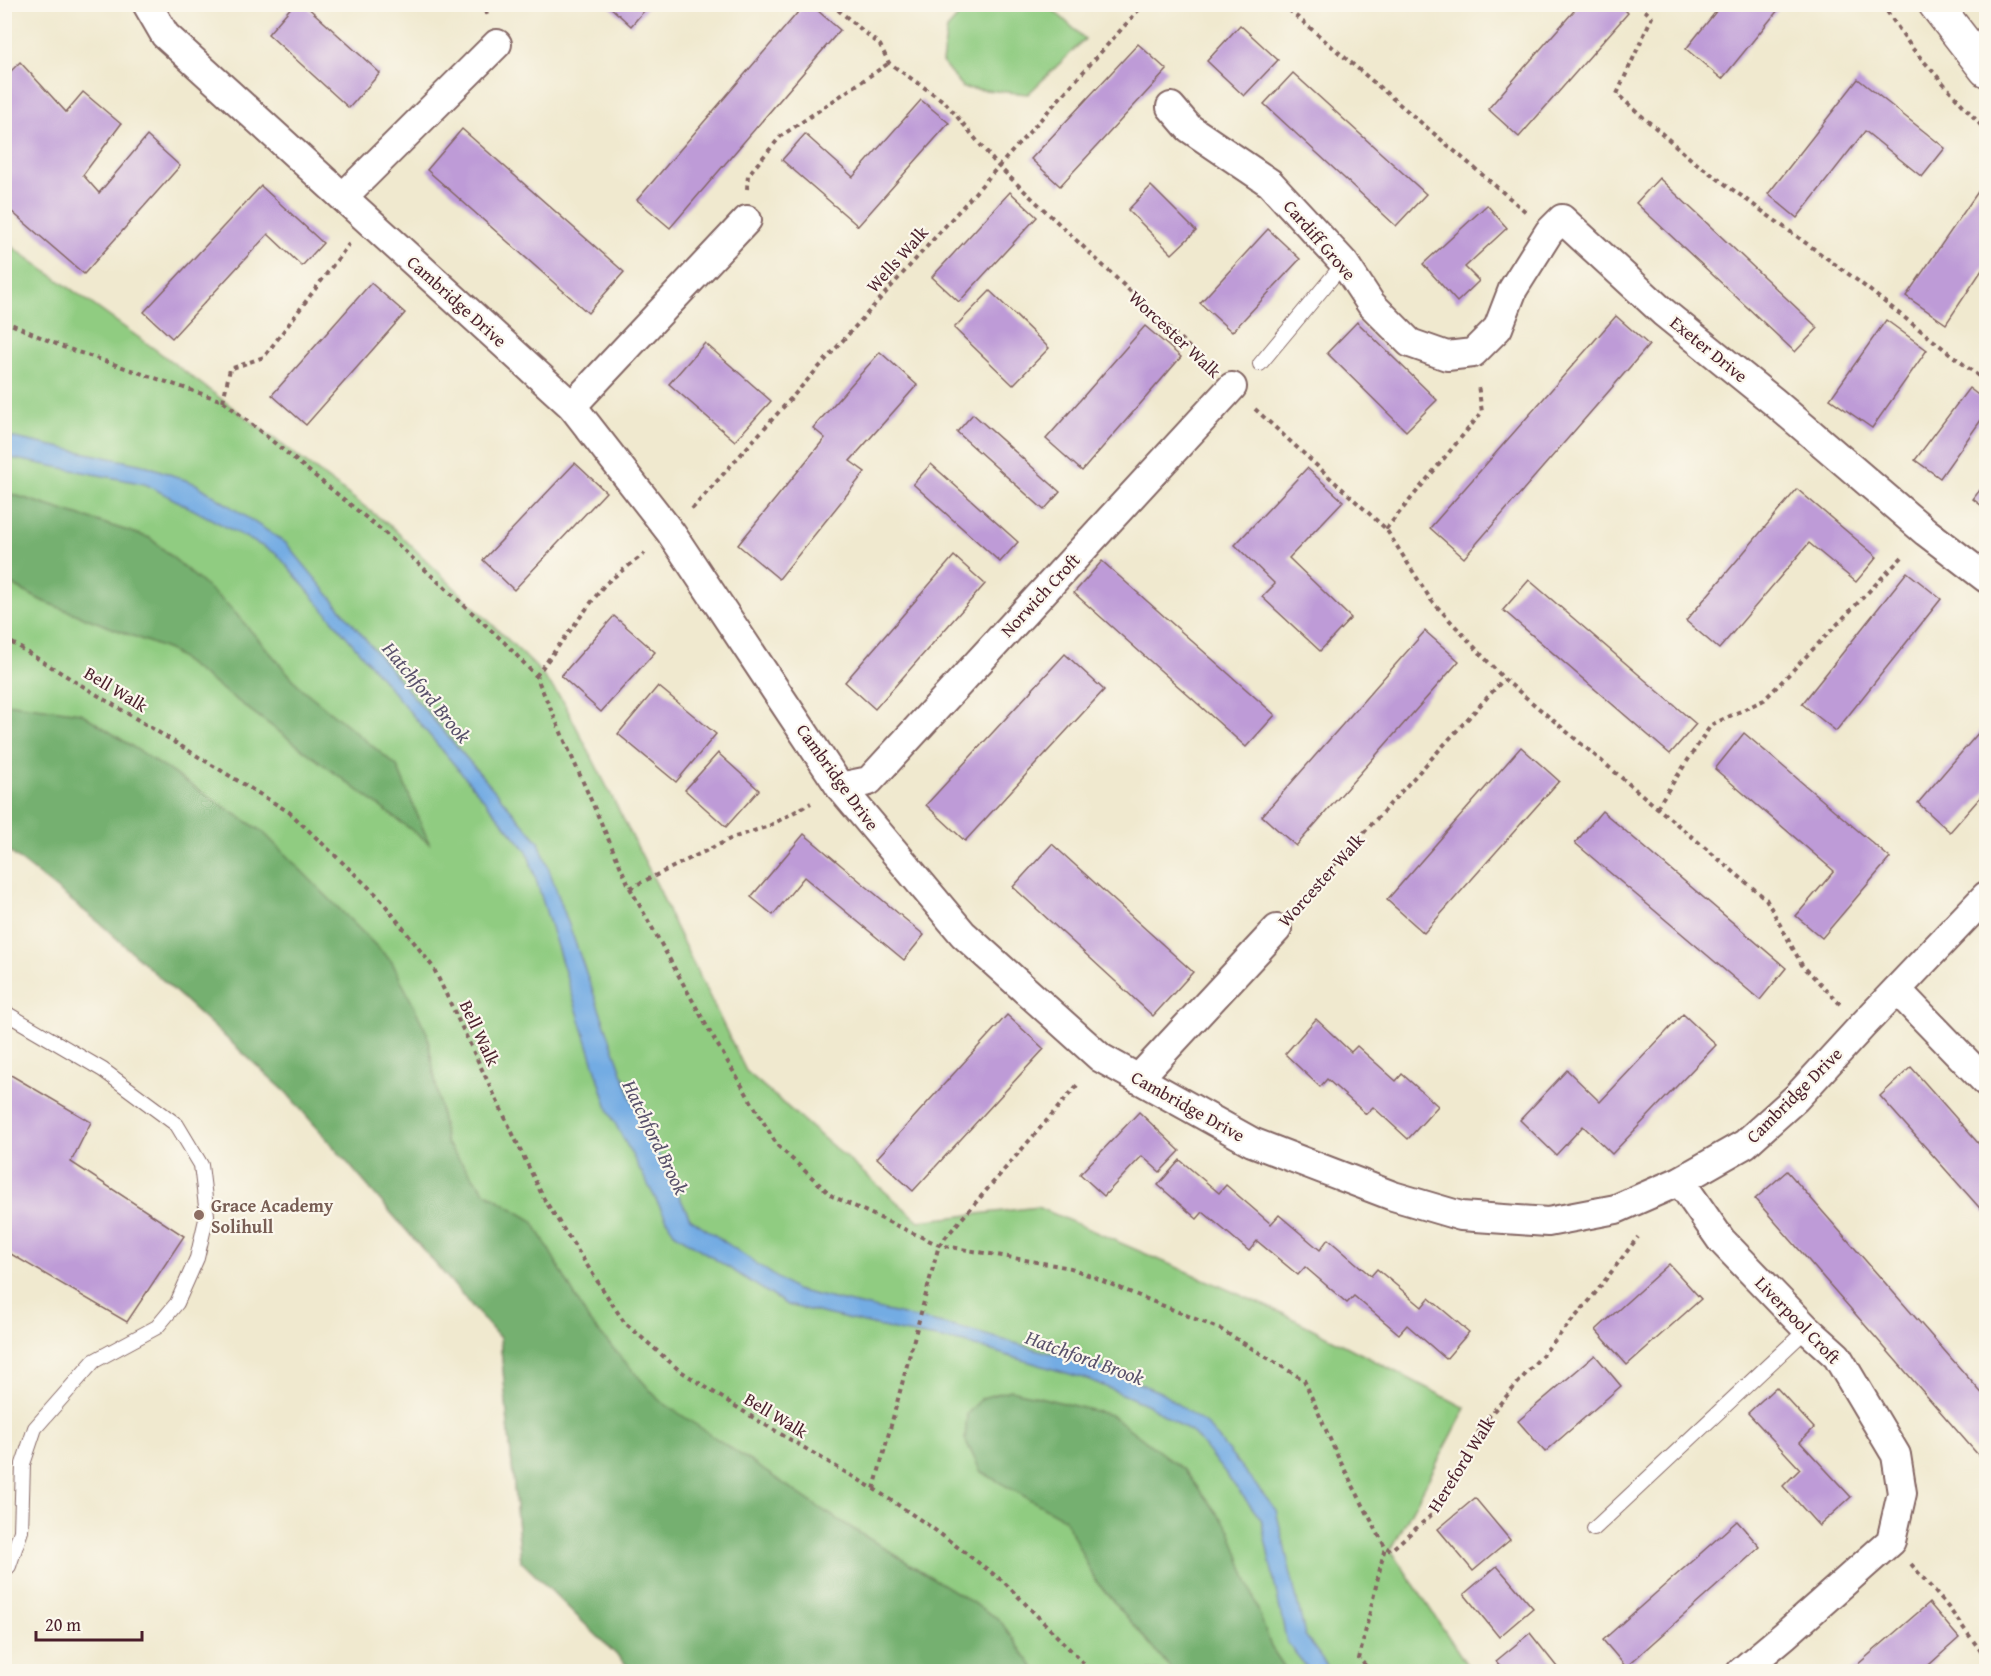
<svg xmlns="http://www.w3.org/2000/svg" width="1991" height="1676" font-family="'Gentium Book Plus',serif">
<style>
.green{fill:#90cc81;stroke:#6d7656;stroke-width:1.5}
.forest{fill:#74b06f;stroke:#5f684d;stroke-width:1.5}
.water{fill:#73ace3;stroke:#5e6687;stroke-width:1.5}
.building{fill:#be9bd7}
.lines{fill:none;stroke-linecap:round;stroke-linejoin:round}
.lane-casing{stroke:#846664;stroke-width:16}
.street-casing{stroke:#846664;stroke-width:32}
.secondary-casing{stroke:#846664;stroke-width:36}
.path{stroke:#846664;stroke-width:4;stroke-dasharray:4.5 4.5;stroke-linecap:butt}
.lane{stroke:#fff;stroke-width:14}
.street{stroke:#fff;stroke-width:28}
.secondary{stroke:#fff;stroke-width:33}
.education-dot{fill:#8d6e63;stroke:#fbf7ec;stroke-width:2}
.labels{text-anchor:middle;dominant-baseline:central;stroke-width:4.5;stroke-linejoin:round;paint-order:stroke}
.street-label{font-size:18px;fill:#4a1f2b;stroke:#fbf7ec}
.education-label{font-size:18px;font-weight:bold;fill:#785e54;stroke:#fbf7ec;text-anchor:start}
.water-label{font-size:20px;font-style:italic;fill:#58506b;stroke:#fbf7ec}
</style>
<rect width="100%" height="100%" fill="#fbf7ec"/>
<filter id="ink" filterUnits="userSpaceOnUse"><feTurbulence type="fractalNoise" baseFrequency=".0167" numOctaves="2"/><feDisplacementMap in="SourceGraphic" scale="12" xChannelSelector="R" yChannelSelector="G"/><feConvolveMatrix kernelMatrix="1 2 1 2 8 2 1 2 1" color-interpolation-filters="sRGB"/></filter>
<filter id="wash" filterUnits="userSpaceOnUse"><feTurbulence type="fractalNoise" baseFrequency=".008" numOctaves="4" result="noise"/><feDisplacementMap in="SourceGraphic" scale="24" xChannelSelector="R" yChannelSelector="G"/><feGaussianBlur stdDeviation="1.35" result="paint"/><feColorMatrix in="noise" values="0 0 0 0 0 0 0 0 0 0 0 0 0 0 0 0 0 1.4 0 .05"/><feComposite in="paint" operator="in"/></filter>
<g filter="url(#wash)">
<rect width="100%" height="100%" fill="#f0e9cf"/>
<!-- green -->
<g class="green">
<path d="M969,5H1048L1085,39L1028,94L963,88L942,62L947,29Z"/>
<path d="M4,241L156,350L393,528L535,666L563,701L660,891L671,918L746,1071L919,1221L1038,1207L1284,1314L1466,1408L1391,1550L1471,1671H633L521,1561L500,1338L286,1092L101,924L5,848Z"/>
</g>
<!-- forest -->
<g class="forest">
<path d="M5,492L150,538L230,607L301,688L397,766L429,843L169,650L42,601L5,581Z"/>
<path d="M5,703L81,713L263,832L392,962L427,1033L446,1143L485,1192L533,1221L589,1321L659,1400L826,1512L999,1619L1036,1671H633L521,1561L500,1338L286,1092L101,924L5,848Z"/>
<path d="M1011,1390L1111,1415L1185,1471L1230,1530L1271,1647L1287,1671H1173L1095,1580L1065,1519L981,1472L965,1439L967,1414L982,1398Z"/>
</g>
<!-- water -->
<path class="water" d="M5,436L148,466L196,484L286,543L406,688L539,842L632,1100L690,1218L795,1290L968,1330L1096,1366L1160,1392L1207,1425L1276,1510L1305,1635L1331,1671H1310L1287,1643L1261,1519L1194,1434L1150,1406L1090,1380L965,1343L903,1332L787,1305L674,1233L609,1112L527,851L277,554L145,484L5,457Z"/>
<g id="blocks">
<!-- building -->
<g class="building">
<path d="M294,4H304L380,73L349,108L268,34Z"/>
<path d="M607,4H650L631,26Z"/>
<path d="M805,4H810L840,30L670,228L637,200Z"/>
<path d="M1580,4H1619L1628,13L1519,137L1488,109Z"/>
<path d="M1722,4H1783L1722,79L1686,49Z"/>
<path d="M1240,25L1278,60L1244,96L1207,61Z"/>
<path d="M1138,44L1167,70L1060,186L1031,159Z"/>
<path d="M20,62L66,112L83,92L121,124L83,175L99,193L147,136L180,166L84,274L4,205V78Z"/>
<path d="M1293,73L1426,194L1396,226L1264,104Z"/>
<path d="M1858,79L1945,148L1922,177L1865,131L1797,218L1768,194Z"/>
<path d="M921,100L949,123L858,226L782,160L805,134L853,177Z"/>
<path d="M462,129L624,272L588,313L427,170Z"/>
<path d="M1659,178L1818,328L1795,352L1636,203Z"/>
<path d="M1984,183L1986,185V264L1946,324L1906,296Z"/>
<path d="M261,186L323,243L302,266L268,234L172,338L144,312Z"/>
<path d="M1151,186L1196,231L1172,254L1128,210Z"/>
<path d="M1010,192L1037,217L959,302L932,277Z"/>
<path d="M1487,205L1507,228L1465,267L1479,281L1457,302L1423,264Z"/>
<path d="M1268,229L1300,259L1232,332L1200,303Z"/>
<path d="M371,283L405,313L306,425L272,395Z"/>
<path d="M990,291L1049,348L1013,385L954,328Z"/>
<path d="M1616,316L1649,345L1464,558L1430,528Z"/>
<path d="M1886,320L1927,350L1872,428L1830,399Z"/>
<path d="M1357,322L1437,400L1406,431L1327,353Z"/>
<path d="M1145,326L1181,357L1082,471L1046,439Z"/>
<path d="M705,343L771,401L735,441L669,384Z"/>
<path d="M880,352L917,385L850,461L865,472L779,579L738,545L825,438L813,428Z"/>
<path d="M1969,388L1986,401V413L1940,478L1915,460Z"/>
<path d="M973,414L1060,492L1044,510L957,432Z"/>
<path d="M575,463L606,492L514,590L483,560Z"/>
<path d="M931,464L1018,542L1000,562L913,484Z"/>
<path d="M1307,468L1343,501L1289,558L1351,618L1320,651L1262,597L1275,584L1235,545Z"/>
<path d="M1986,482V509L1973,499Z"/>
<path d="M1797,489L1877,557L1856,582L1809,543L1719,649L1686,621Z"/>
<path d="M954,556L985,584L875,709L845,682Z"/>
<path d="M1102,561L1275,715L1246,747L1074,593Z"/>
<path d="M1907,572L1941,599L1836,731L1802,704Z"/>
<path d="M1529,580L1696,724L1670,754L1503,610Z"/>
<path d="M614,616L655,652L601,712L561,676Z"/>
<path d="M1425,631L1459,661L1296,846L1262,816Z"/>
<path d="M1065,654L1104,690L965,841L926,805Z"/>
<path d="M658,686L716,734L676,782L618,734Z"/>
<path d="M1986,724V791L1950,832L1918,803Z"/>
<path d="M1744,733L1890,858L1822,938L1796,916L1834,871L1715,769Z"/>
<path d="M1521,747L1559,781L1424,933L1387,900Z"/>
<path d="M718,753L759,790L726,827L685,790Z"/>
<path d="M1602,811L1786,968L1760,1000L1575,843Z"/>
<path d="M804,834L924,935L904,960L804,877L773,915L751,897Z"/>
<path d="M1052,844L1193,972L1153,1016L1013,887Z"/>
<path d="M1683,1014L1716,1045L1612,1154L1583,1126L1556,1155L1520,1120L1567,1070L1600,1102Z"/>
<path d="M1007,1015L1044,1049L913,1191L877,1158Z"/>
<path d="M1316,1019L1351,1052L1357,1046L1396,1081L1402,1074L1438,1106L1408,1139L1373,1107L1366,1114L1327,1079L1320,1087L1285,1054Z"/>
<path d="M1911,1067L1986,1152V1215L1880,1096Z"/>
<path d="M4,1071L91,1122L71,1162L184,1236L127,1322L4,1250Z"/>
<path d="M1139,1112L1180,1151L1160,1172L1142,1156L1104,1196L1080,1174Z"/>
<path d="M1180,1160L1219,1193L1226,1185L1271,1224L1279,1215L1320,1250L1328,1239L1371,1276L1377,1269L1422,1307L1429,1298L1469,1332L1446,1359L1407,1325L1399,1334L1354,1296L1347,1303L1305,1267L1298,1275L1257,1241L1249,1251L1203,1212L1197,1219L1158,1185Z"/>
<path d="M1787,1171L1986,1398V1464L1755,1199Z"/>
<path d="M1669,1264L1701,1299L1627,1365L1596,1330Z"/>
<path d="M1595,1355L1621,1386L1545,1452L1518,1421Z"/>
<path d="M1776,1387L1814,1428L1800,1442L1851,1497L1819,1526L1783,1486L1800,1469L1748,1413Z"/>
<path d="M1475,1498L1510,1540L1473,1571L1438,1529Z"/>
<path d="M1737,1521L1760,1547L1626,1667L1603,1640Z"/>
<path d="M1497,1566L1533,1608L1499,1637L1464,1594Z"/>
<path d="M1929,1603L1959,1638L1921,1672H1849Z"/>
<path d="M1530,1633L1561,1672H1505L1496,1661Z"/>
</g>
</g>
</g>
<g filter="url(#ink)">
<use href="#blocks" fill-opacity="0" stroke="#846664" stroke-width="1.5"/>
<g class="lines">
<!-- lane casing -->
<g class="lane-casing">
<g id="lane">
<path d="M1260,364L1344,263"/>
<path d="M4,1012L103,1070L177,1125L201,1165L207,1215L197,1258L177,1303L157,1327L94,1361L35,1428L23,1464L21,1531L9,1566L4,1571"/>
<path d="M1594,1529L1807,1329"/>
</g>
</g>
<!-- street casing -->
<g class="street-casing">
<g id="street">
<path d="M147,4L165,35L572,406L671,533L840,787L963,934L1101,1058L1252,1142L1393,1196L1461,1216L1548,1222L1616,1209L1680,1181L1745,1144L1796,1098L1863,1025L1986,896"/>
<path d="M1171,107L1189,128L1270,183L1344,263L1371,304L1410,343L1447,356L1473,353L1498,328L1513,289L1549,232L1562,219L1663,312L1773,401L1926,532L1986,578"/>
<path d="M343,197L497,44"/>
<path d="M572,406L747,220"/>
<path d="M840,787L869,781L1232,387"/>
<path d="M1897,990L1986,1082"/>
<path d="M1138,1079L1277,929"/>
<path d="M1680,1181L1721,1240L1807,1329L1837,1356L1896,1455L1902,1493L1891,1541L1785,1635L1741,1672"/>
</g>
</g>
<!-- secondary casing -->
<g class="secondary-casing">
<path id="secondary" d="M1935,4L1986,70"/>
</g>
<!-- path -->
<g class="path">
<path d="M831,4L880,45L889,63L945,102L998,166L1208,365"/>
<path d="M1282,4L1526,212"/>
<path d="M1638,4L1652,17L1617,94L1692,160L1858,281L1986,382"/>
<path d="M1882,4L1912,48L1986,131"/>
<path d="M487,15L485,9L489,4"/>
<path d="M747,189L748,175L781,136L889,63"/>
<path d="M4,321L63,347L223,401L385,533L504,642L536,676L630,888L710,1032L777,1145L832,1196L939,1245L1071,1268L1220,1329L1304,1380L1337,1455L1385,1547"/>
<path d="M223,401L230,369L264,357L349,244"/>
<path d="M1255,409L1386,529L1431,600L1504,679L1766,899L1802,965L1840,1004"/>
<path d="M692,509L1144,4"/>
<path d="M1386,529L1482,412L1478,385"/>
<path d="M4,638L289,812L379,897L433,967L544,1199L624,1322L679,1370L757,1420L874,1489L931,1527L1004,1582L1092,1672"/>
<path d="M536,676L605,584L645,553"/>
<path d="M1657,807L1711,725L1764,700L1905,554"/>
<path d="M630,888L732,838L769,826L811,803"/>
<path d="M1297,906L1504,679"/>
<path d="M874,1489L939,1245L1080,1082"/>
<path d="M1911,1564L1948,1607L1986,1658"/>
<path d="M1372,1672L1359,1659L1385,1547L1391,1550L1436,1511L1484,1422L1590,1300L1638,1237"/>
</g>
<!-- lane -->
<use href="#lane" class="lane"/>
<!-- street -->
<use href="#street" class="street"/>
<!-- secondary -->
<use href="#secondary" class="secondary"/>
</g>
</g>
<!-- markers -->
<circle class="education-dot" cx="199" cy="1215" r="6"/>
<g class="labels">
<!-- street labels -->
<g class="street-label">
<text transform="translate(1320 240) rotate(49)">Cardiff Grove</text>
<text transform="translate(897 259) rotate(-48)">Wells Walk</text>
<text transform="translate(457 301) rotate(42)">Cambridge Drive</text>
<text transform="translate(1175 334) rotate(43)">Worcester Walk</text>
<text transform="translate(1709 349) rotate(39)">Exeter Drive</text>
<text transform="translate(1040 595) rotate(-47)">Norwich Croft</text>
<text transform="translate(116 689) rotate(31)">Bell Walk</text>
<text transform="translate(838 777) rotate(54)">Cambridge Drive</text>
<text transform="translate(1321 880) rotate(-48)">Worcester Walk</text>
<text transform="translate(480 1033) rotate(65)">Bell Walk</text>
<text transform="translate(1794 1095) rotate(-45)">Cambridge Drive</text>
<text transform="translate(1188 1106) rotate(29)">Cambridge Drive</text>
<text transform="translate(1798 1320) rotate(46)">Liverpool Croft</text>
<text transform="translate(776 1415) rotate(31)">Bell Walk</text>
<text transform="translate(1461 1464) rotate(-58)">Hereford Walk</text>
</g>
<!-- education labels -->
<g class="education-label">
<text x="211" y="1205">Grace Academy<tspan x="211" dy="21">Solihull</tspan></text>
</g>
<!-- water labels -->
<g class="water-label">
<text transform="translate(427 692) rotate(50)">Hatchford Brook</text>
<text transform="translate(656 1137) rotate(64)">Hatchford Brook</text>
<text transform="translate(1085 1357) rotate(20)">Hatchford Brook</text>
</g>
</g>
<!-- margin -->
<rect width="1991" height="1676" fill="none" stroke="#fbf7ec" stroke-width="24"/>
<!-- scale -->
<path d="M36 1631v9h106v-9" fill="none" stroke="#4a1f2b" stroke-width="3"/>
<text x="45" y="1631" font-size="18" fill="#4a1f2b" stroke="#fbf7ec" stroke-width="4.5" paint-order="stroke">20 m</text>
</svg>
